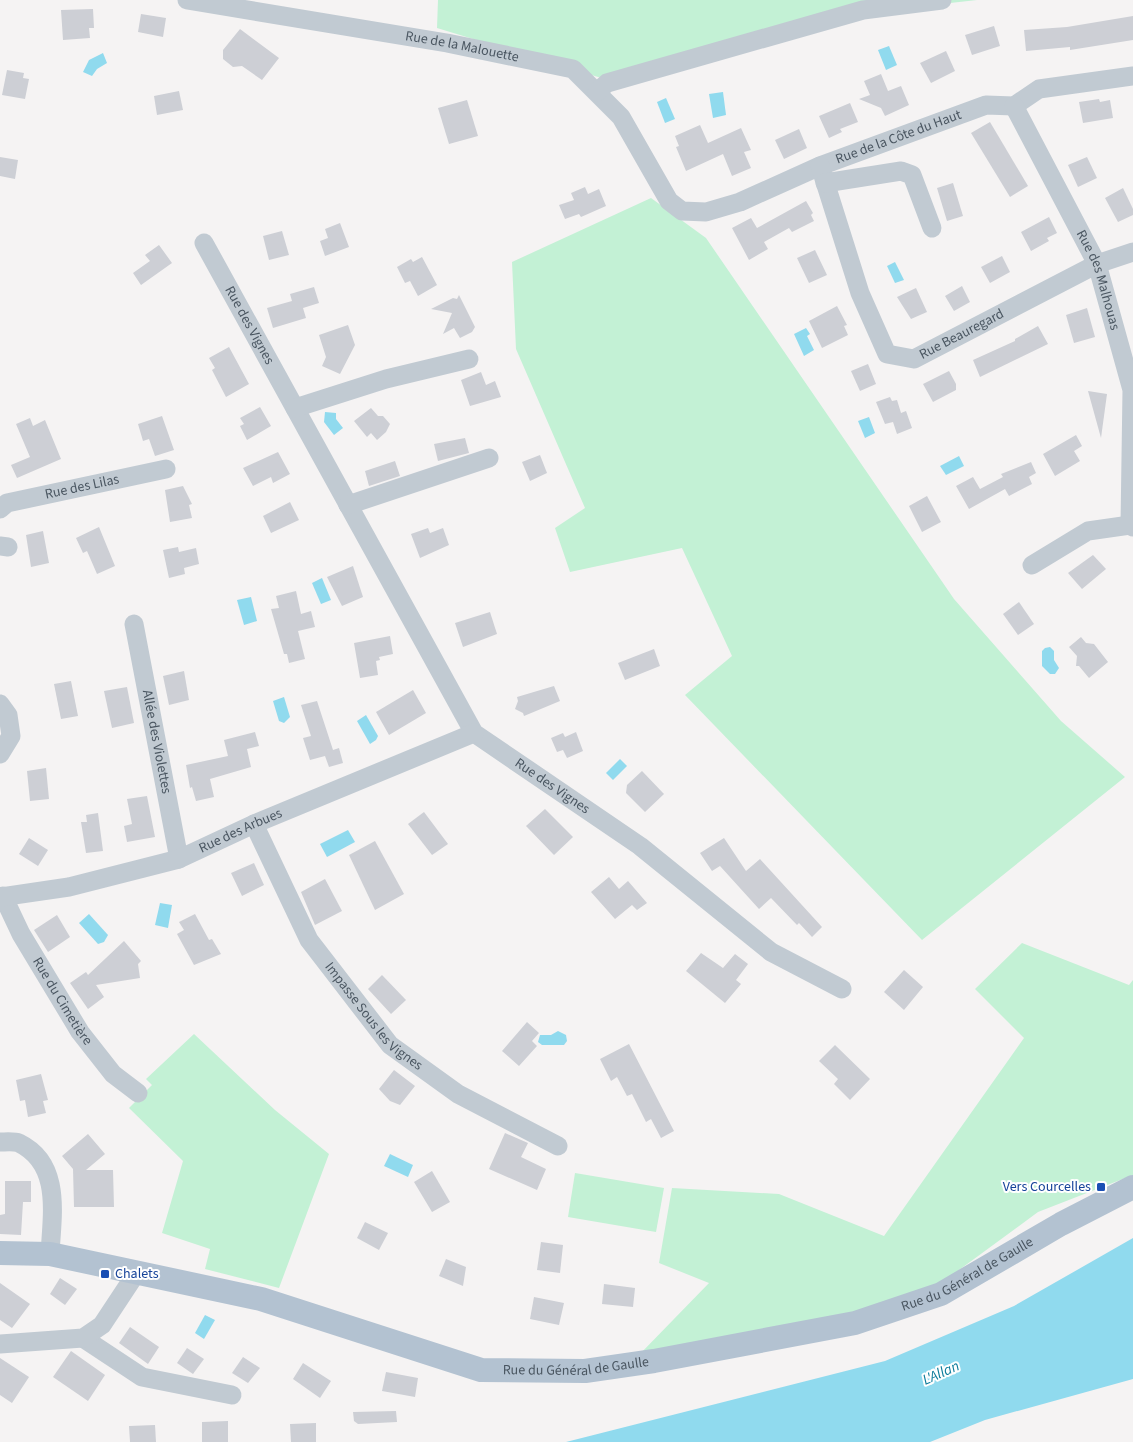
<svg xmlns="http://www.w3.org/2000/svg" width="1133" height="1442" font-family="'Source Sans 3',sans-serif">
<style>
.green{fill:#c3f1d5}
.water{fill:#90daee}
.building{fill:#cdcfd5}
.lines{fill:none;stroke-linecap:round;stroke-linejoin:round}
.minor{stroke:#c1cad2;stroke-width:19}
.major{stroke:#b3c2d1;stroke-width:24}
.transit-dot{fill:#1a4fb4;stroke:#fff;stroke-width:2}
.labels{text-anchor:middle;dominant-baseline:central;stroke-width:4;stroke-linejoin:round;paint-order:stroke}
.street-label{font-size:14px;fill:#4a5661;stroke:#fff}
.transit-label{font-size:14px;fill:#164399;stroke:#fff;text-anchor:end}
.water-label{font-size:15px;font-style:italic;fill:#0c7c9b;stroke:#fff}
</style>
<rect width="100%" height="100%" fill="#f5f3f3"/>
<!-- green -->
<g class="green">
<path d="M438,0H977L861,13L621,84L437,28Z"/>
<path d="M651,198L706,238L954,599L1061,721L1125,777L922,940L685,695L732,656L682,548L570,572L555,528L585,508L516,349L512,262Z"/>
<path d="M1022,943L1129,985L1133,980V1175L1038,1212L944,1281L862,1311L638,1356L709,1283L659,1263L672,1188L779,1194L884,1236L1024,1038L975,989Z"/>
<path d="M194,1034L275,1110L329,1154L279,1288L205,1269L210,1249L162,1233L183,1161L129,1108L152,1085L146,1079Z"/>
<path d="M575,1173L664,1188L656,1232L568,1217Z"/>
</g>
<!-- water -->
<g class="water">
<path d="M889,46L897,65L886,70L878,50Z"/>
<path d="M103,53L107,63L97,69L92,76L83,72L89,60Z"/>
<path d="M723,92L726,115L713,118L709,94Z"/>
<path d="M666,98L675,119L665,123L657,102Z"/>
<path d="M895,262L904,280L895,283L887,266Z"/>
<path d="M806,328L810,334L807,336L814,350L804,356L794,334Z"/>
<path d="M325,412L336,413V419L343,428L334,435L324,422Z"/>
<path d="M869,417L875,433L865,438L858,421Z"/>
<path d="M959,456L964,466L946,475L940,466Z"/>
<path d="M322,578L331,600L321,604L312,583Z"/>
<path d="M251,597L257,621L244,625L237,600Z"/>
<path d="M1050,647L1054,651V660L1059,668L1055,674H1050L1042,666V651L1045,648Z"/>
<path d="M284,697L290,717L284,723L279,721L273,701Z"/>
<path d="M366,715L378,736L376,740L370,744L357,721Z"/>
<path d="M620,759L627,766L613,780L606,773Z"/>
<path d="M348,830L355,842L327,857L320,844Z"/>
<path d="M160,903L172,905L168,928L155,925Z"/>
<path d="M89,914L108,935L104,942L98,944L79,923Z"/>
<path d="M558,1031L566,1035L567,1041L564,1045H542L538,1042L540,1035H551Z"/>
<path d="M390,1154L413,1165L408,1177L384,1166Z"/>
<path d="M1133,1238V1379L985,1420L930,1442H566L885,1361L1014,1306Z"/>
<path d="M205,1315L215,1320L204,1339L195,1333Z"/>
</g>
<!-- building -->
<g class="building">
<path d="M93,9L94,28H89L90,38L63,40L61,10Z"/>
<path d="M141,14L166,18L163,37L138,32Z"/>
<path d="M1133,16V40L1070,50V47L1026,51L1024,30L1067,27Z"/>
<path d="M994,26L1000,46L972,55L965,35Z"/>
<path d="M240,29L279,58L262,80L242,66L233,67L223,59V50Z"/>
<path d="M946,51L955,71L931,83L920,63Z"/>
<path d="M7,70L24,73L23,78L29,79L25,99L2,95Z"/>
<path d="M881,74L888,91L901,86L909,105L885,116L881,108L859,99L870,95L864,81Z"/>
<path d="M179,91L183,110L157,115L154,96Z"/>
<path d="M1099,99L1100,102L1110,100L1113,118L1083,123L1079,102Z"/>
<path d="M467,100L478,136L449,144L438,108Z"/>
<path d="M850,103L858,122L840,129L842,132L829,138L819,116Z"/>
<path d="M990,122L1028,186L1010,197L971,133Z"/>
<path d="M700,125L708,143L741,128L751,150L744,152L751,168L732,176L723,154L686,171L676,147L679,146L675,136Z"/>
<path d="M799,129L807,148L784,159L775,140Z"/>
<path d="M0,157L18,160L15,179L0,176Z"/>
<path d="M1087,157L1097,178L1078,187L1068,165Z"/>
<path d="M953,183L963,216L947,221L937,188Z"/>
<path d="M585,187L588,194L599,189L606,206L581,217L579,214L565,219L559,205L574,200L571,193Z"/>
<path d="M1123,188L1133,209V215L1118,222L1105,198Z"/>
<path d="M806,201L813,213L811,215L814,221L792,232L789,228L764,242L768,249L749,260L732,228L751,218L757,228Z"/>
<path d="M1049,217L1057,233L1047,238L1049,241L1031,251L1021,232Z"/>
<path d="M340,223L349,247L325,256L320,241L328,238L325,229Z"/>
<path d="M282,231L289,255L269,260L263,236Z"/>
<path d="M159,245L172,263L141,285L133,273L150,261L145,255Z"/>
<path d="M815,250L827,275L809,283L797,258Z"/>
<path d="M1002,256L1010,272L990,283L981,267Z"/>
<path d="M422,257L437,285L418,296L410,281L405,283L397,267L411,259L413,262Z"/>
<path d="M962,286L970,302L954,311L945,296Z"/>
<path d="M314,287L319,303L303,308L306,318L273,328L267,308L292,301L290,294Z"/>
<path d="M916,288L927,312L911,319L897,297Z"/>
<path d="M459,295L475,327L472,332L460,338L454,328L443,334L452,313L431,309L453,298L457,299Z"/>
<path d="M837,306L847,325L844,326L848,335L822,348L809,321Z"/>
<path d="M1087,308L1095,337L1074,343L1066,315Z"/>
<path d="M348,325L355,345L340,374L322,366L326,357L319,335Z"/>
<path d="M1038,326L1048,344L980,377L973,360L1015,341V339Z"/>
<path d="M229,347L249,384L226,397L212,370L215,368L209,358Z"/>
<path d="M868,364L876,384L860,391L851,371Z"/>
<path d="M949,371L956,384V390L933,402L923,384Z"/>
<path d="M481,372L486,385L495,381L501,397L470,406L461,380Z"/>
<path d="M1088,391L1107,394L1101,438Z"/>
<path d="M890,397L892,401L897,400L901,413L906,411L912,428L897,434L893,422L885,424L876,402Z"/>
<path d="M260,407L271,426L247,440L240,426L244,424L240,418Z"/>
<path d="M371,408L378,416H383L390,424L386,432L377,440L371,433L367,437L354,421Z"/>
<path d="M162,416L174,450L155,456L149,439L143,441L138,424Z"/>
<path d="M30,418L33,426L45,420L61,459L17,478L11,465L30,457L16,424Z"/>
<path d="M1076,435L1082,446L1074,451L1080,461L1055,476L1043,454Z"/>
<path d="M465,438L469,453L438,461L434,444Z"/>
<path d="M278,452L290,474L273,483L271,477L253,486L243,468Z"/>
<path d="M540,455L547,473L530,481L522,462Z"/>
<path d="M395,461L400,476L369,486L365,471Z"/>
<path d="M1031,462L1036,473L1029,477L1032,484L1009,496L1005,489L969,509L956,486L973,477L980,489L1003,477L1001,474Z"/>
<path d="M183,486L192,504L189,505L192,518L170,522L165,490Z"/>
<path d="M927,496L941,522L922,532L909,506Z"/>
<path d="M290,502L299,520L271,533L263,516Z"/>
<path d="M99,527L115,566L97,574L87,551L83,553L76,538Z"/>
<path d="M428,528L430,533L443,528L449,545L420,558L411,534Z"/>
<path d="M43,531L49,563L31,567L26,535Z"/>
<path d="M178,547L179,552L196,548L199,564L184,568L185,574L169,578L163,550Z"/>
<path d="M1093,555L1106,569L1082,589L1068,573Z"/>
<path d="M353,566L363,597L342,606L327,577Z"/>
<path d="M296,591L301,614L311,611L315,627L298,631L305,659L289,663L287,654H284L271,609L279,608L276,596Z"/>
<path d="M1019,602L1034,624L1018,635L1003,614Z"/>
<path d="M490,612L497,634L463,647L455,623Z"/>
<path d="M390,636L393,654L379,657L380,660L376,661L378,675L360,678L354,643Z"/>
<path d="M1081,637L1086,643L1094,644L1108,662L1089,678L1079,666H1076L1077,656L1069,647Z"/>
<path d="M654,649L660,666L625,680L618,663Z"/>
<path d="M184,671L189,700L169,705L163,676Z"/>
<path d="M71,681L78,716L61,719L54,684Z"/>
<path d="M554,686L560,701L524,716L523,713L515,709L518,701L517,697Z"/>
<path d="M127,687L134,723L112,728L104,691Z"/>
<path d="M413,690L426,713L389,735L376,712Z"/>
<path d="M317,701L333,750L339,748L343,763L329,767L325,756L310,760L303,738L311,736L301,705Z"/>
<path d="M255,732L259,746L247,749L251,767L210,779L214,797L196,801L192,787L190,788L186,765L228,756L224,740Z"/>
<path d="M576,732L583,751L567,758L563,750L557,752L551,738L563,733L565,737Z"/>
<path d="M46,768L49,799L30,801L27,771Z"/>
<path d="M642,771L664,794L645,812L626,793L627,785Z"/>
<path d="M147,796L155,837L127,842L124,826L132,824L127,799Z"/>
<path d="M545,809L573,837L554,855L526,826Z"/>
<path d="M424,812L448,844L432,855L408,824Z"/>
<path d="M98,813L103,851L86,853L81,822H87L86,815Z"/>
<path d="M29,838L48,850L38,866L19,854Z"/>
<path d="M724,838L746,871L760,859L822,927L812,937L799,923L797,925L771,898L759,909L720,866L712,871L700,853Z"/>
<path d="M375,841L404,894L375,910L349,855Z"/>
<path d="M254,863L264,885L242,896L231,873Z"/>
<path d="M609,877L619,889L628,881L647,903L637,910L632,905L615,919L591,892Z"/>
<path d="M325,879L342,911L315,925L301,892Z"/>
<path d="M195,914L209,940L212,939L221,954L194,965L177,934L184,930L179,922Z"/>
<path d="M57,915L70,937L48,952L34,930Z"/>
<path d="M124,941L141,961L138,964L140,978L96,985L104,997L88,1009L70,983L86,972L88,975Z"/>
<path d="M701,953L723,968L735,954L748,964L736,980L741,984L725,1003L686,971Z"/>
<path d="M904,970L923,987L904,1010L884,992Z"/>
<path d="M382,975L406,1000L391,1014L368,989Z"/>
<path d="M527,1022L539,1033L532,1041L537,1046L519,1066L502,1051Z"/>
<path d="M629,1044L674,1131L661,1138L651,1119L646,1122L632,1094L627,1096L617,1077L611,1081L600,1059Z"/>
<path d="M835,1045L870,1079L850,1100L834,1084L838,1079L819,1061Z"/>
<path d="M394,1070L415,1086L400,1105L390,1101L379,1089Z"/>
<path d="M41,1074L48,1100L43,1101L46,1113L28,1117L25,1100L20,1101L16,1080Z"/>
<path d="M505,1133L528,1143L521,1157L546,1169L537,1190L489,1169Z"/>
<path d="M88,1134L105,1154L86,1170H113L114,1207H74L73,1169L62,1156Z"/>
<path d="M432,1171L450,1202L432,1212L414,1182Z"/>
<path d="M5,1181H31V1202H23L21,1235L0,1234V1215L5,1214Z"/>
<path d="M365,1222L388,1233L379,1250L357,1238Z"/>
<path d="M541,1242L563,1245L560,1273L537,1270Z"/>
<path d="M446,1259L466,1267L463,1286L439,1276Z"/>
<path d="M60,1278L77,1289L65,1305L50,1294Z"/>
<path d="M0,1283L30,1304L12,1328L0,1320Z"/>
<path d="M604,1284L635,1288L633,1307L602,1304Z"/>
<path d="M534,1297L564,1303L559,1325L530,1319Z"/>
<path d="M130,1327L159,1347L148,1364L119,1343Z"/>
<path d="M187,1348L204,1359L193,1374L177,1363Z"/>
<path d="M71,1351L105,1375L88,1401L53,1377Z"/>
<path d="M243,1357L260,1368L248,1383L232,1373Z"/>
<path d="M0,1358L29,1377L12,1403L0,1395Z"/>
<path d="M303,1363L331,1381L320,1398L293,1379Z"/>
<path d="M386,1372L418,1378L415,1397L382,1391Z"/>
<path d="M396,1411L397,1422L358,1424L354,1421L353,1412Z"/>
<path d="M228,1421V1442H202V1422Z"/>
<path d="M316,1423V1442H291L290,1424Z"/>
<path d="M155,1425L156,1442H130L129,1426Z"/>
</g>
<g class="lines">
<!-- minor -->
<g class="minor">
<path id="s1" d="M187,0L447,43L573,69L621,117L669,201L682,211L706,212L740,202L820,166L986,105L1014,106L1039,89L1133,76"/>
<path d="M597,92L607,83L863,10L942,0"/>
<path id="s2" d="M1014,106L1097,264L1132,390L1130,525L1133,527"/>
<path id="s3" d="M820,166L860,293L887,354L914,359L1097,264L1133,252"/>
<path d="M825,183L901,171L912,175L932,228"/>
<path id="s4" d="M204,243L474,733L640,846L771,952L842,989"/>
<path d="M295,408L386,379L469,359"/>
<path d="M348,505L489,458"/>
<path id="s5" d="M0,509L7,503L166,469"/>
<path d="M0,546L8,547"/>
<path d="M1032,565L1088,531L1130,525"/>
<path id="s6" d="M134,624L179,859"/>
<path d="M0,704L8,715L11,736L0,754"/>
<path id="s7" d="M254,824L309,940L390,1045L458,1094L558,1146"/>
<path id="s8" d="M3,896L21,934L80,1032L113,1074L138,1093"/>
<path id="s9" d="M0,897L69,887L179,859L254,824L474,733"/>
<path d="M0,1142C5,1142 14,1141 19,1143C62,1164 52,1215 50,1254"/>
<path d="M83,1338L142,1377L232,1395"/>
<path d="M0,1344L83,1338L102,1325L137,1272"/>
</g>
<!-- major -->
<path class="major" id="s10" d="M0,1253L50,1254L261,1299L481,1370L585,1371L654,1361L855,1323L941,1294L1061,1224L1133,1187"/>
</g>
<!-- markers -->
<g class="transit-dot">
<rect x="1096" y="1182" width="10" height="10" rx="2.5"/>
<rect x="100" y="1269" width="10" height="10" rx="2.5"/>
</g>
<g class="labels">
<!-- street labels -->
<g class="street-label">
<text stroke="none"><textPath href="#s1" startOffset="279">Rue de la Malouette</textPath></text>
<text stroke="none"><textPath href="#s1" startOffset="804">Rue de la Côte du Haut</textPath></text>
<text stroke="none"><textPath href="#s2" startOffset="194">Rue des Malhouas</textPath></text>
<text stroke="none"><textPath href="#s4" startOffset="94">Rue des Vignes</textPath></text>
<text stroke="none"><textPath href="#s3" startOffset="281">Rue Beauregard</textPath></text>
<text stroke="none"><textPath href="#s5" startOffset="86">Rue des Lilas</textPath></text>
<text stroke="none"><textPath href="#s6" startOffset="120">Allée des Violettes</textPath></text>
<text stroke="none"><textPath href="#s4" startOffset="654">Rue des Vignes</textPath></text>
<text stroke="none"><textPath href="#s9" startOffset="251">Rue des Arbues</textPath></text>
<text stroke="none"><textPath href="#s8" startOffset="121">Rue du Cimetière</textPath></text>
<text stroke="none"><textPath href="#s7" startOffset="229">Impasse Sous les Vignes</textPath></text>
<text stroke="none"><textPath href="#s10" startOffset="998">Rue du Général de Gaulle</textPath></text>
<text stroke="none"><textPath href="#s10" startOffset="592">Rue du Général de Gaulle</textPath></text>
</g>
<!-- transit labels -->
<g class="transit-label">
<text x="1091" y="1187">Vers Courcelles</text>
<text x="115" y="1274" text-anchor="start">Chalets</text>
</g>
<!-- water labels -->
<g class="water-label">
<text transform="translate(941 1373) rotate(-24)">L'Allan</text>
</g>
</g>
</svg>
